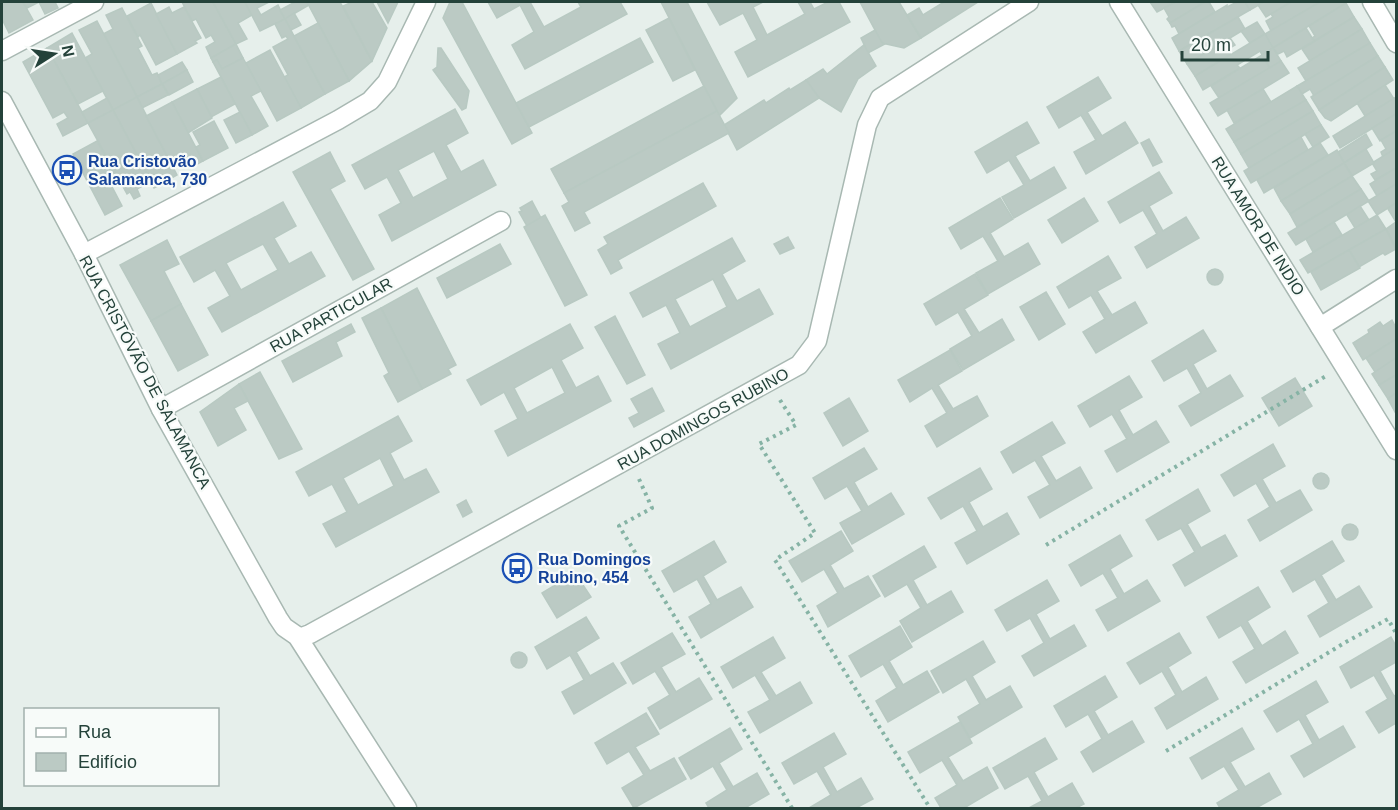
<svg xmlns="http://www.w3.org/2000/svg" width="1398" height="810" font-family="Arial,sans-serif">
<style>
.building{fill:#bbcac4;stroke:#b8c9c2;stroke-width:1.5;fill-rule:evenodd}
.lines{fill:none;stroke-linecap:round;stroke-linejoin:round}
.street-casing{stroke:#a8b8b2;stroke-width:21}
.path{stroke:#86b3a5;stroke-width:4;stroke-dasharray:3 4.5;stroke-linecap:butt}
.street{stroke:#fff;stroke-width:18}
.labels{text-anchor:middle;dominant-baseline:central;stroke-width:4.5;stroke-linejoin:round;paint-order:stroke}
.transit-label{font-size:16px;font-weight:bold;fill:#164399;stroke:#f7fbf9;text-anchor:start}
.street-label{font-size:16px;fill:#24423a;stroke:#f7fbf9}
</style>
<rect width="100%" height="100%" fill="#e6efeb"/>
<!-- building -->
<g class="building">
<path d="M2,2H23L33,20L9,33L2,19Z"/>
<path d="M23,2H55L58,8L45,14L39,2L27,8Z"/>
<path d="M182,2H213L236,44L211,58L206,47L215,42L211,35L206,38L196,19L192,21Z"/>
<path d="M213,2H245L252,15L238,23L247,39L236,44Z"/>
<path d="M245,2H269L257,8L261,15L278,5L285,19L260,31Z"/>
<path d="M295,2H307L309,5L285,19L280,10Z"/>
<path d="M307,2H340L372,61L349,81Z"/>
<path d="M352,2H372L387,28L372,61L343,6Z"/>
<path d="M377,2H398L388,23Z"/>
<path d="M450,2H462L532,133L512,144L443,18Z"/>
<path d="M488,2H530L544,27L581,7L578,2H620L627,14L525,69L512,45L534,32L520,5L497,18Z"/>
<path d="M661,2H687L737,98L719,116Z"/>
<path d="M707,2H763L753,7L767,35L805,14L798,2H810L814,9L828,2H839L850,22L748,77L735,52L757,40L743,13L720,25Z"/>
<path d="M860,2H899L921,38L904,48L882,43Z"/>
<path d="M944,2H978L921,38L907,15L919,8L923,15Z"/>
<path d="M1150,2H1176L1157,12Z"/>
<path d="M1176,2H1205L1170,23L1167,19L1169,17L1164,8Z"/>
<path d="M1205,2H1209L1215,12L1179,34L1175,26L1172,27L1170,23Z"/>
<path d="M1237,2H1245L1250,10L1179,51L1172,38L1227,5V7Z"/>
<path d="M1245,2H1264L1250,10Z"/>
<path d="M1264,2H1291L1266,17L1258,5Z"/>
<path d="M1291,2H1320L1271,31L1266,21L1273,17L1271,14Z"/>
<path d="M1320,2H1345L1346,3L1273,48L1265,34Z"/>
<path d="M151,3L177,54L156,65L140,35L138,37L127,16Z"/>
<path d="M1346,3L1354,17L1314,41L1312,38L1315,36L1309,26Z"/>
<path d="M169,7L172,13L184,7L201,38L195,41L197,43L177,54L156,14Z"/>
<path d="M122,8L142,46L138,48L152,75L157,73L162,84L137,97L103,34L113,29L106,15Z"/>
<path d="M294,13L301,25L291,30L285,19Z"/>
<path d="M1238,17L1245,29L1187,64L1179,51Z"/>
<path d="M1354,17L1362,29L1310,61L1302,49Z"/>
<path d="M669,18L695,70L673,81L646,30Z"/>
<path d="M285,19L325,94L301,108L284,77L288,75L273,47L288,39L286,36L282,38L275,24Z"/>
<path d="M97,21L137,97L113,110L85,58L92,54L79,30Z"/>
<path d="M1257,22L1265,34L1250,43L1241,31Z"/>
<path d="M318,23L349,81L325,94L294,36Z"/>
<path d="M1306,28L1314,41L1287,57L1284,51L1278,54L1273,48Z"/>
<path d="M1362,29L1370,43L1306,81L1298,68Z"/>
<path d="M875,30L882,43L885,44L868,53L861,38Z"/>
<path d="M72,33L103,91L78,104L47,48Z"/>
<path d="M1265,34L1273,48L1262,55L1260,51L1237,65L1240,68L1203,90L1195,76Z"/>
<path d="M640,38L653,62L529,127L516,103Z"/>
<path d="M1230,38L1235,45L1228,49L1231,54L1195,76L1187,64Z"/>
<path d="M1370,43L1378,56L1314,96L1310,89L1302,94L1297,86Z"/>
<path d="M236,44L243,58L222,69L217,60L213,62L211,58Z"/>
<path d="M864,45L876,66L858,79L841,112L819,98L806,80L823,69L827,74Z"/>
<path d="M47,48L88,123L63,136L57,124L68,118L64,112L53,118L23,62Z"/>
<path d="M438,48H441L469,91L466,108L462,110L433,70L437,67Z"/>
<path d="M1273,48L1281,61L1270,68L1262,55Z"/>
<path d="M270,50L301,108L277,121L246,63Z"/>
<path d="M1262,55L1270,68L1219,98L1211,86Z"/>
<path d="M1378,56L1385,67L1319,110L1311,97Z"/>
<path d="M243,58L261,91L251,96L268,126L252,135L213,62L217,60L222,69Z"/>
<path d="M1281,61L1289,73L1218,116L1210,103Z"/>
<path d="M182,62L187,70L162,84L158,75Z"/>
<path d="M1385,67L1393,80L1331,121L1325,118L1319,110Z"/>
<path d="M187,70L193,82L169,95L162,84Z"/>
<path d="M221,77L235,104L211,117L197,89Z"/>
<path d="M1098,77L1111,98L1087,112L1102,136L1125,122L1138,143L1086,174L1074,152L1096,140L1081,115L1059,128L1047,107Z"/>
<path d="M806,80L819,98L737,150L724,125L764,100L766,103L789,88L790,90Z"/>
<path d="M162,84L168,95L142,108L137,97Z"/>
<path d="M1385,85L1394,99L1365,116L1357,103Z"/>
<path d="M704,86L717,111L564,193L551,169Z"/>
<path d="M1297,86L1306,100L1234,142L1226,129Z"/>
<path d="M197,89L212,118L188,133L172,102Z"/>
<path d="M1263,89L1271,102L1234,123L1227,110Z"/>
<path d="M137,97L177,175L154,188L113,110Z"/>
<path d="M1396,97V114L1340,148L1333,136Z"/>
<path d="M107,98L113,110L88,123L82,112Z"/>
<path d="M1306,100L1313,111L1241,154L1234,142Z"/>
<path d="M172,102L203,161L192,167L188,159L173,167L146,116Z"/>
<path d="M455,109L468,133L446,145L461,172L483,160L496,185L392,241L379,215L401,203L387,177L365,189L352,165ZM434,151L448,179L413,198L398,170Z"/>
<path d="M113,110L151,181L137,189L140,196L134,199L130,192L127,194L88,123Z"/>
<path d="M717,111L729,133L584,212L590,223L575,231L562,206L569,202L564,193Z"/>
<path d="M1313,111L1321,125L1249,168L1241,154Z"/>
<path d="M240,112L252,135L236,143L224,120Z"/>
<path d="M1396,114V131L1380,141L1372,128Z"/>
<path d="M214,121L228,148L203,161L196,147L200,145L193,132Z"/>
<path d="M1027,122L1039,143L1015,156L1030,181L1054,167L1066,188L1014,218L1002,197L1024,185L1009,160L987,173L975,152Z"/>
<path d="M1321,125L1329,137L1313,147L1305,134Z"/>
<path d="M1396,131V148L1383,157L1381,152L1386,149L1381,140Z"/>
<path d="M1366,134L1372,145L1344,163L1338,152Z"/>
<path d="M1301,137L1308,150L1251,183L1244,171Z"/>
<path d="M1149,139L1162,162L1153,166L1141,143Z"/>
<path d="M97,141L116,176L109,181L122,206L105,215L73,154Z"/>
<path d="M1320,143L1328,155L1264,193L1257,180Z"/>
<path d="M1396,148V168L1375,180L1371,174L1377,171L1372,163Z"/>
<path d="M1366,149L1374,163L1352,176L1344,163Z"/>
<path d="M1337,150L1344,163L1281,201L1274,188Z"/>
<path d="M330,152L345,181L330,189L374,269L353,280L293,172Z"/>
<path d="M1344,163L1352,176L1290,214L1281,201Z"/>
<path d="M1396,168V184L1377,196L1370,184Z"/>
<path d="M1159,172L1172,193L1149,206L1163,231L1186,217L1199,238L1147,268L1135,247L1157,234L1143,210L1120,223L1108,202Z"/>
<path d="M1352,176L1361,189L1297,227L1290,214Z"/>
<path d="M703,183L716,206L618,260L622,268L611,274L598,250L608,244L604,237Z"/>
<path d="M1396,184V203L1377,215L1368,201Z"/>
<path d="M1361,189L1369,201L1296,245L1288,233Z"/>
<path d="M1000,198L1013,219L990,233L1004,257L1028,243L1040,264L988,294L976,273L998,261L983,236L961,249L949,228Z"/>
<path d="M1084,198L1098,221L1062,243L1048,220Z"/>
<path d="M532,201L541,218L527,226L519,212L522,211L520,208Z"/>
<path d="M283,202L296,226L274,238L289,264L311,252L325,276L222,332L208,308L230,296L215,270L194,282L180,257ZM263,244L278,270L241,290L226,263Z"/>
<path d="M1396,203V222L1388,209Z"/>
<path d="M1360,206L1369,220L1355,228L1347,215Z"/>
<path d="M545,215L587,295L565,306L524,227Z"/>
<path d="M1377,215L1386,229L1308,273L1300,260Z"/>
<path d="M1334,222L1342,235L1313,252L1306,239Z"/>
<path d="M1396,222V247L1386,229Z"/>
<path d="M1386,229L1396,249L1385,255L1383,253L1359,267L1349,250Z"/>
<path d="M788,237L794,248L780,254L774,244Z"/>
<path d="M732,238L745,261L722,274L737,301L759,289L773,314L671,369L658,344L680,333L666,305L643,317L630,293ZM713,279L727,307L690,327L675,299Z"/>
<path d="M167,240L179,264L164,271L181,304L151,321L120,265Z"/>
<path d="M500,244L511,264L447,298L437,278Z"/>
<path d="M1349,250L1360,268L1321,290L1311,272Z"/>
<path d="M1108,256L1121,278L1097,291L1112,315L1135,302L1147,323L1096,353L1083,332L1105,319L1091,295L1069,308L1057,287Z"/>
<circle cx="1215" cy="277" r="8"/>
<path d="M975,274L988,295L964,309L979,333L1002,319L1014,340L963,370L950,349L972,336L958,312L936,325L924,304Z"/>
<path d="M417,288L456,365L448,369L451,374L422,389L381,308Z"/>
<path d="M1046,292L1065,324L1039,340L1020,307Z"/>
<path d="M181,304L208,355L178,371L151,321Z"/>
<path d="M381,308L422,389L398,402L384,376L389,373L362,318Z"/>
<path d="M615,316L645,375L627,384L595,327Z"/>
<path d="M1392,320L1396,328V339L1363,360L1353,343L1369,333L1368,330L1380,322L1383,326Z"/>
<path d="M351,324L355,332L336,342L342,356L293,382L282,361Z"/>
<path d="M570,324L583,348L561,360L576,388L598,376L611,401L508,456L495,431L518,419L504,392L481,405L467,380ZM552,367L565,393L527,413L514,388Z"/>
<path d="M1203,330L1216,351L1193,364L1207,389L1230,375L1243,396L1191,426L1179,406L1201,393L1187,368L1164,381L1152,361Z"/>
<path d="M1396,339V358L1375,372L1366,358Z"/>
<path d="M950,350L962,371L938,385L953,409L977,396L988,416L937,447L925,426L947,413L932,388L910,402L898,380Z"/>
<path d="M1396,358V375L1379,385L1372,374Z"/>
<path d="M260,372L302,449L279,459L239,384Z"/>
<path d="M1396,375V393L1388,399L1379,385Z"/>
<path d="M1129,376L1142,397L1119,410L1133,435L1156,421L1169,442L1117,472L1105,451L1127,439L1112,414L1090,427L1078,406Z"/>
<path d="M1295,378L1312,406L1279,426L1262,398Z"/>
<path d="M239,384L248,401L234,408L246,430L218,446L200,412Z"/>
<path d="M652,388L664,411L634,427L629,418L639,413L631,399Z"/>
<path d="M1396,393V411L1395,412L1388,399Z"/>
<path d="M849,398L868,431L843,446L824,413Z"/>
<path d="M398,416L412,441L390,453L404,480L426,469L439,492L336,547L323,524L347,512L332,484L309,496L296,472ZM380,458L394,486L358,505L343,478Z"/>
<path d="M1052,422L1065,443L1041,456L1056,481L1080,467L1092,488L1040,518L1028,497L1050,485L1035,460L1013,473L1001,452Z"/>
<path d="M1273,444L1285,466L1262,479L1276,503L1300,490L1312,510L1260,541L1248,520L1270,507L1256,483L1234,496L1221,475Z"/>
<path d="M864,448L877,469L854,482L868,507L891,493L904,514L852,544L840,523L862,511L847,486L825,499L813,478Z"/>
<path d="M980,468L992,489L969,502L983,527L1007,513L1019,534L967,564L955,543L977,531L963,506L941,519L928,498Z"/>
<circle cx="1321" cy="481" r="8"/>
<path d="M1198,489L1210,511L1187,524L1201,548L1225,535L1237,556L1185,586L1173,565L1195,552L1181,528L1158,540L1146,520Z"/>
<path d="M466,500L472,512L463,517L457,505Z"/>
<circle cx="1350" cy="532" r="8"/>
<path d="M841,531L853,551L830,565L844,589L868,576L880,596L828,627L817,606L838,593L824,569L802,582L789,561Z"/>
<path d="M1120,535L1132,556L1110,569L1124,594L1147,580L1160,601L1108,631L1096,610L1118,598L1103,573L1081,586L1069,565Z"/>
<path d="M714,541L726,562L703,576L717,600L741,587L753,607L701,638L689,617L711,604L697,579L674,592L662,571Z"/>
<path d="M1332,541L1344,561L1321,575L1336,600L1359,586L1372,607L1320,637L1308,616L1329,603L1315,579L1293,592L1281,571Z"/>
<path d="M924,546L936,567L913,580L927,605L951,591L963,612L912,642L900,621L921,608L907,584L885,597L873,576Z"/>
<path d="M575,573L591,597L557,618L542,593Z"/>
<path d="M1047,580L1059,601L1036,614L1050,639L1074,625L1086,646L1034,676L1022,656L1044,643L1030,618L1007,631L995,610Z"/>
<path d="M1258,587L1270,607L1247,621L1262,646L1285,631L1298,653L1246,683L1233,662L1255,649L1241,625L1219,638L1207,617Z"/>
<path d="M586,617L599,638L576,652L590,676L613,663L626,683L574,714L562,692L584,680L570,655L547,669L535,647Z"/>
<path d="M900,626L912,647L889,661L903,685L927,671L939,692L888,722L876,701L897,688L883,664L861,677L849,656Z"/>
<path d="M672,633L685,654L661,667L676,692L699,678L712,699L660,729L648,708L670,695L655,671L633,684L621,663Z"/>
<path d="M1179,633L1191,653L1168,667L1182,692L1206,677L1218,699L1167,729L1155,708L1176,695L1162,671L1140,684L1127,663Z"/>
<path d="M773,637L785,658L761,672L776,696L800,682L812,703L760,733L748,712L770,700L755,675L733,688L721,667Z"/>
<path d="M1391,637L1396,646V662L1380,671L1394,696L1396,695V723L1379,733L1366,712L1388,699L1374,675L1351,688L1340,667Z"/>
<path d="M983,641L995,662L972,676L986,700L1010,686L1022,707L970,738L958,717L980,704L966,679L943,693L931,671Z"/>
<circle cx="519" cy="660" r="8"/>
<path d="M1105,676L1117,697L1094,711L1108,735L1132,721L1144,742L1093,772L1081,752L1102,739L1088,714L1066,727L1054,706Z"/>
<path d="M1316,681L1328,702L1305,715L1319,740L1343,726L1355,747L1304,777L1291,756L1313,744L1299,719L1277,732L1264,711Z"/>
<path d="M646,713L659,734L635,747L650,771L674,758L686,779L634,808L622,788L644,775L629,751L607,764L595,743Z"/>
<path d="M960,722L972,743L948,757L963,781L987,767L998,788L964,808H941L935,798L957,785L942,760L920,773L908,752Z"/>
<path d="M730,728L742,749L719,763L733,787L757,773L769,794L745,808H709L706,803L727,790L713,766L691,779L679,758Z"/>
<path d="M1242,728L1254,749L1230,762L1245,787L1269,773L1281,794L1256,808H1220L1217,803L1239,790L1224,766L1202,779L1190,758Z"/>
<path d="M834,733L846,754L823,767L837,792L861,778L873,799L856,808H809L831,795L817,771L794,784L782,763Z"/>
<path d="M1045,738L1057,759L1034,772L1048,797L1072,783L1084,804L1076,808H1029L1042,801L1028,776L1005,789L993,768Z"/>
</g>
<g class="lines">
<!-- street casing -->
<g class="street-casing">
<g id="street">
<path d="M1119,2L1396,450"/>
<path d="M1372,2L1396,43"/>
<path d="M2,51L94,2"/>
<path d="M2,101L84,254L161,409L278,618L284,627L297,636L407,808"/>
<path d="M84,254L338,120L370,101L387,82L426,2"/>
<path d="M1320,327L1396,279"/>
<path d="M161,409L501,221"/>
<path d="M297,636L302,637L310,634L799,365L817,341L867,125L880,98L1029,2"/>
</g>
</g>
<!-- path -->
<g class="path">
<path d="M780,400L796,425L759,444L815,533L775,560L930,808"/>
<path d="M639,479L652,508L619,526L792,808"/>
<path d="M1046,545L1326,376"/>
<path d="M1166,751L1346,642L1388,619L1396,633"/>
</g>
<!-- street -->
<use href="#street" class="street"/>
</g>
<!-- icons -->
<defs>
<g id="bus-ring" transform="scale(1.5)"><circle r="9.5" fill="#f7fbf9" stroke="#1a4fb4" stroke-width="1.5"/><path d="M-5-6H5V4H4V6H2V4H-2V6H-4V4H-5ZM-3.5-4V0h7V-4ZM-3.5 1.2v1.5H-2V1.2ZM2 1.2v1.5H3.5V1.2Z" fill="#1a4fb4"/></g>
</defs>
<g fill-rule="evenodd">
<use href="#bus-ring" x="67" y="170"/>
<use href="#bus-ring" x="517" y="568"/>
</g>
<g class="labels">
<!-- transit labels -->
<g class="transit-label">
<text x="88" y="161">Rua Cristovão<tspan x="88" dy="18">Salamanca, 730</tspan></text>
<text x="538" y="559">Rua Domingos<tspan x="538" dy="18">Rubino, 454</tspan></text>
</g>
<!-- street labels -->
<g class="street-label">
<text transform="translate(1258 226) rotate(58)">RUA AMOR DE INDIO</text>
<text transform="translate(331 315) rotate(-29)">RUA PARTICULAR</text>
<text transform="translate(145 372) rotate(62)">RUA CRISTÓVÃO DE SALAMANCA</text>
<text transform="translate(703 419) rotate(-29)">RUA DOMINGOS RUBINO</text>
</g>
</g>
<!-- border -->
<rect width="1398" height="810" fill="none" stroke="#24423a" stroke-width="6"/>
<!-- legend -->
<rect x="24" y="708" width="195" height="78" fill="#f7fbf9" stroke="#a3b1ad" stroke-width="1.5"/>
<rect x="36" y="728" width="30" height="9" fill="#ffffff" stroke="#a3b1ad" stroke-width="1.5"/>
<text x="78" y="738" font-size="18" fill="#24423a">Rua</text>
<rect x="36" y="753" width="30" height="18" fill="#bbcac4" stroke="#a3b1ad" stroke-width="1.5"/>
<text x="78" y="768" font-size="18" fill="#24423a">Edifício</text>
<!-- north arrow -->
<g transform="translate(54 54) rotate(78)" stroke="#f7fbf9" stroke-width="4.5" paint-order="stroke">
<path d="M0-4.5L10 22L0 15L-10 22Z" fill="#24423a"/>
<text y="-9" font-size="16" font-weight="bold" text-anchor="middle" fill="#24423a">N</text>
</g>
<!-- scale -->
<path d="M1182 51v9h86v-9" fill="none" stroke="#24423a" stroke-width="3"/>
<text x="1191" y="51" font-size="18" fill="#24423a" stroke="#f7fbf9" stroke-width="4.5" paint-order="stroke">20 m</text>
</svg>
